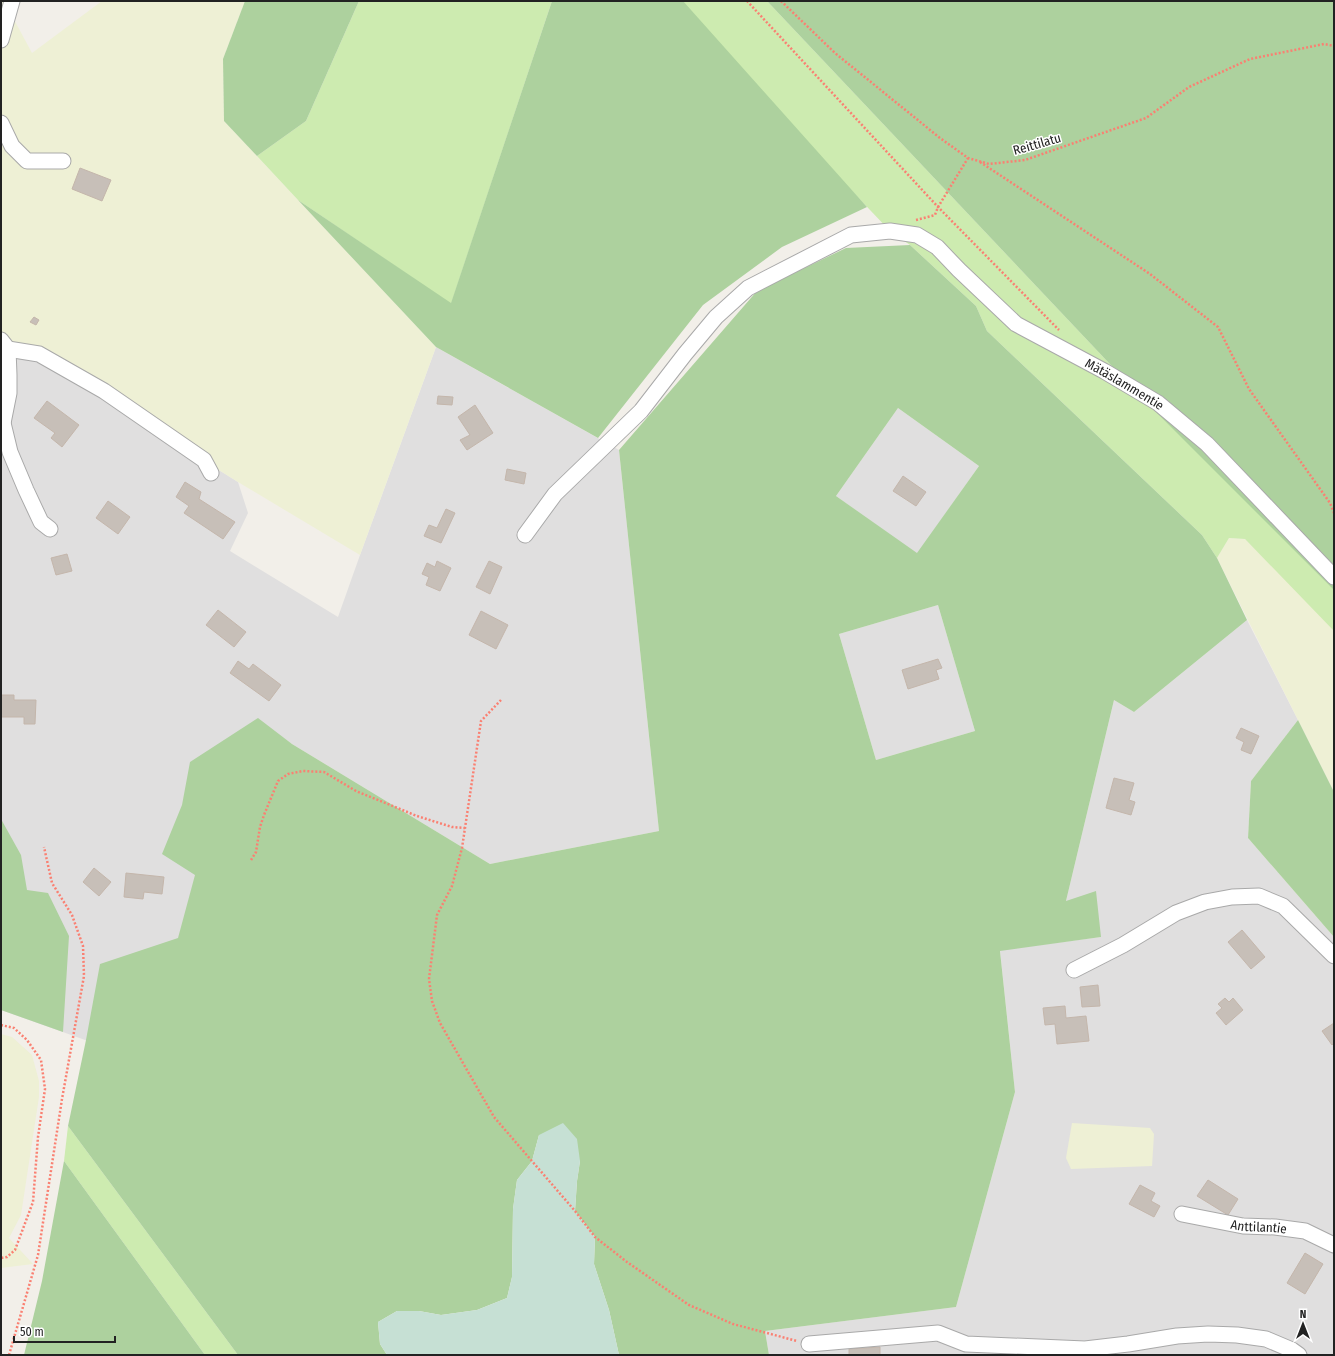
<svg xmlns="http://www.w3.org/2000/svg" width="1335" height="1356" font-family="'Fira Sans Condensed',sans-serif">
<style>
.residential{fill:#e0dfdf}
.farmland{fill:#eef0d5}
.grass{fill:#cdebb0}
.forest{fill:#add19e;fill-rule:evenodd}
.wetland{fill:#c6e0d4}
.building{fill:#c7bfb8;stroke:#c4b6ab}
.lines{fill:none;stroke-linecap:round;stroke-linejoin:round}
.street-casing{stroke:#a9a9a9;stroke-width:17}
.path{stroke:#fa8072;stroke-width:2.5;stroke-dasharray:2 2;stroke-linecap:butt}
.street{stroke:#fff;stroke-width:15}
.labels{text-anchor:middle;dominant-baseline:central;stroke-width:3;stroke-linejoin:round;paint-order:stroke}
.street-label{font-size:13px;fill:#222;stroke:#fff}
</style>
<rect width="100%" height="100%" fill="#f2efe9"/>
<!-- residential -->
<g class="residential">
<path d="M1,334L238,482L248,513L230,551L338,617L360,555L436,347L619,450L659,831L490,864L292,744L278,734L172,1071L1,1010Z"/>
<path d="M898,408L979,466L917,554L836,496Z"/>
<path d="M938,605L975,731L876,760L839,634Z"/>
<path d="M1247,620L1298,720L1251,781L1248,838L1334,937V1355H769L765,1331L956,1307L1015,1092L1000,950L1101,937L1066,901L1114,700L1134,712Z"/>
</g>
<!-- farmland -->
<g class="farmland">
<path d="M1,1H4L32,53L102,1H245L223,59L224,121L436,347L360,555L238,482L1,334Z"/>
<path d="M1229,538L1245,539L1334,627V792L1217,558Z"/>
<path d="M1,1034L12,1037L32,1055L39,1081V1097L21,1215L9,1238L33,1264L1,1268Z"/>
<path d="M1072,1123L1150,1128L1154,1134L1152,1166L1071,1169L1066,1158Z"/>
</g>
<!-- grass -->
<g class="grass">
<path d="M359,1H552L451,304L298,200L257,156L306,121Z"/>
<path d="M681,1H767L1141,397L1334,582V631L1245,539L1229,538L1217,558L1202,535L987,331L976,306L910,245L890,231L811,148Z"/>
<path d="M68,1126L238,1355H205L64,1161Z"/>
</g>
<!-- forest -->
<g class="forest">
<path d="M245,1H359L306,121L257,156L224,121L223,59Z"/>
<path d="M552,1H683L867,207L782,247L703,305L598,438L436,347L298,200L451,303Z"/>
<path d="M767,1H1334V590L1141,397Z"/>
<path d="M910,245L976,306L987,331L1202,535L1217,558L1247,620L1134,712L1114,700L1066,901L1096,891L1101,937L1000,951L1015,1092L956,1307L765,1331L769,1355H619L609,1310L594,1264L595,1237L575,1211L577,1181L580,1161L539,1135L532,1161L517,1180L513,1209L512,1277L507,1298L477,1310L441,1315L419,1311H397L378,1322L380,1344L387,1355H238L68,1126L86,1040L100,964L178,938L195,875L162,854L182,805L190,762L258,718L292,744L490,864L659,831L619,450L757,291L846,248ZM898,408L979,466L917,553L836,496ZM938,605L975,731L876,760L839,634Z"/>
<path d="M1298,720L1334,792V937L1248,838L1251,781Z"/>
<path d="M1,819L21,855L27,890L48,893L69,936L63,1032L1,1010Z"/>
<path d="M64,1161L205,1355H24L42,1281Z"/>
</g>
<!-- wetland -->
<path class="wetland" d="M563,1123L577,1139L580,1161L577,1181L575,1211L595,1237L594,1264L609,1310L619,1355H387L380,1344L378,1322L397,1311H419L441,1315L477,1310L507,1298L512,1277L513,1209L517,1180L532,1161L539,1135Z"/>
<!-- building -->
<g class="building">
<path d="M80,168L111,180L102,201L72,189Z"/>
<path d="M34,317L39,320L36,325L30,322Z"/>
<path d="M438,396L453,397L452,405L437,404Z"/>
<path d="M47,401L79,425L62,447L51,438L55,433L34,418Z"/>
<path d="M475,405L493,433L467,450L460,440L470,435L458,417Z"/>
<path d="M507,469L526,473L524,484L505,480Z"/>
<path d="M903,476L926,492L916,506L893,491Z"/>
<path d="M185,482L201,492L199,499L235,522L223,539L184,513L189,506L176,497Z"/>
<path d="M108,501L130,517L118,534L96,518Z"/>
<path d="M446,509L455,513L441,543L424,536L429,525L437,528Z"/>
<path d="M67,554L72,571L56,575L51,558Z"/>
<path d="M437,561L451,568L440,591L426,585L429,577L422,574L427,563L435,567Z"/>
<path d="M489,561L502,567L490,594L476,587Z"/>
<path d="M218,610L246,632L234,647L206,625Z"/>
<path d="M481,611L508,625L496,649L469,635Z"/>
<path d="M938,659L942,668L936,670L939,679L908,689L902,670Z"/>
<path d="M238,661L249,669L253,664L281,685L269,701L230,673Z"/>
<path d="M1,695H14V700H36L35,724H24V717H1Z"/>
<path d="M1241,728L1259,736L1251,754L1241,750L1244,742L1236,738Z"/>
<path d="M1114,778L1134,783L1129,800L1135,802L1131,815L1106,808Z"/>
<path d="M94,868L111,882L99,896L83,882Z"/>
<path d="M126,873L164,877L162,894L144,892L143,899L124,897Z"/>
<path d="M1242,930L1265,957L1251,969L1228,942Z"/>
<path d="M1098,985L1100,1006L1082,1007L1080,987Z"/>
<path d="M1225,998L1229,1002L1233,998L1243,1010L1226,1025L1216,1013L1222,1008L1218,1004Z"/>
<path d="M1065,1006L1066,1018L1086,1016L1089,1041L1057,1044L1055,1024L1045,1025L1043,1008Z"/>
<path d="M1334,1023V1043L1332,1045L1322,1031Z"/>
<path d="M1208,1180L1238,1199L1228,1215L1197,1196Z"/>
<path d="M1140,1185L1155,1193L1151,1201L1160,1206L1154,1217L1129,1204Z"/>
<path d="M1305,1253L1323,1264L1305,1294L1287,1283Z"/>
<path d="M880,1347V1355H849V1349Z"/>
</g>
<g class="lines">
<!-- street casing -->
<g class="street-casing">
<g id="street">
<path d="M1,40L12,1"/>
<path d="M1,123L12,146L27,161H63"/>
<path d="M1,340L8,349L9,375V393L3,423L1,425"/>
<path d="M8,349L39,354L104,391L204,460L211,473"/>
<path d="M3,423L10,452L26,490L41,522L50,529"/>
<path id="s1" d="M525,535L555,494L641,411L685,354L716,317L748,288L851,235L890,231L917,235L937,247L959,270L1016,324L1104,371L1158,403L1207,444L1334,577"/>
<path d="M1074,970L1123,945L1176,913L1205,902L1232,897L1259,896L1283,906L1334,956"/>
<path id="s2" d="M1182,1214L1243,1226L1275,1227L1305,1231L1334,1245"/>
<path d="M809,1344L938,1333L966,1344L1085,1349L1128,1344L1177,1336L1208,1334L1237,1335L1266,1339L1292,1350L1299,1355"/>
</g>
</g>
<!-- path -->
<g class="path">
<path d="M747,1L938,207L1059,330"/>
<path d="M781,1L835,53L940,138L968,158L989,164L1025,160L1146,118L1189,87L1250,59L1324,44L1334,46"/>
<path d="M980,162L1150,274L1218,327L1249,389L1330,503L1334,513"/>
<path d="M916,220L935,215L938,207L968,158"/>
<path d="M501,700L481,721L462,848L452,886L437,915L429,979L432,1001L440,1023L494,1117L575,1211L595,1237L627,1262L689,1305L733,1324L797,1341"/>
<path d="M251,860L256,852L260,827L264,815L278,781L288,774L303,771L324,772L356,791L417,816L452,827L465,828"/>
<path d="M1,1025L14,1028L27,1040L41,1060L45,1089L38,1137L33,1202L15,1250L7,1257L1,1258"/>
<path d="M9,1355L38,1255L62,1099L84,976L83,946L72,915L52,883L44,847"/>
</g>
<!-- street -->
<use href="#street" class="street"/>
</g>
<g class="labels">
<!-- street labels -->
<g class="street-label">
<text transform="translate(1037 144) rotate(-16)">Reittilatu</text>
<text stroke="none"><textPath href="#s1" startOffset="774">Mätäslammentie</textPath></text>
<text stroke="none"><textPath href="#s2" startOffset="78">Anttilantie</textPath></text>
</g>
</g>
<!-- border -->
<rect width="1335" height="1356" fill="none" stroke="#222222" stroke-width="4"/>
<!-- north arrow -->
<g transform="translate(1303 1324)" stroke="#ffffff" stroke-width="3" paint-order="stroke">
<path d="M0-3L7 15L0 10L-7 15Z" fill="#222222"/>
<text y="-6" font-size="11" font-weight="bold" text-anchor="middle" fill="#222222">N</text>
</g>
<!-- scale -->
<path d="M14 1336v6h101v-6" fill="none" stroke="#222222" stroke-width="2"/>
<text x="20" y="1336" font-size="12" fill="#222222" stroke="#ffffff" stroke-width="3" paint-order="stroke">50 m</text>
</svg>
